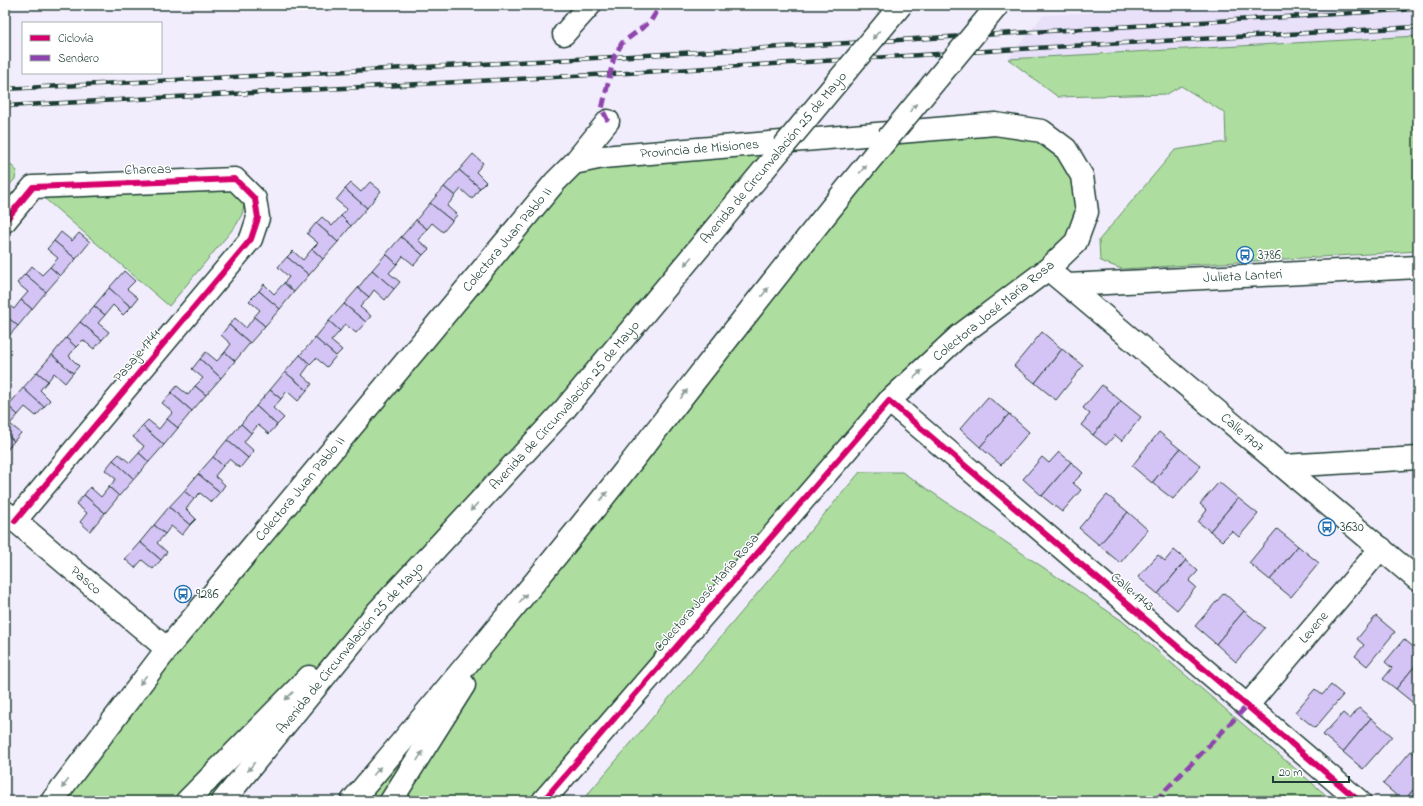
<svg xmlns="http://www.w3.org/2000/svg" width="1423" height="806" font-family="'Indie Flower',sans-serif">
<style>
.built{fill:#e9e0fa}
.green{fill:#adde9f;stroke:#668e6a}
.building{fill:#d4c3f5;stroke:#1f3d34}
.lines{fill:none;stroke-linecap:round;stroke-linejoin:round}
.minor-casing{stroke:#1f3d34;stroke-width:25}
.secondary-casing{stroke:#1f3d34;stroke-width:25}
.motorway-casing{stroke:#1f3d34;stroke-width:25}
.minor{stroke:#fff;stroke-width:22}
.secondary{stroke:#fff;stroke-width:22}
.motorway{stroke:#fff;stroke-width:22}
.rail-casing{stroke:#1f3d34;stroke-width:4.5}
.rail{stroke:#fff;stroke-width:3;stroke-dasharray:9;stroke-linecap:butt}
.motorway-bridge-casing{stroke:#1f3d34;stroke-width:25;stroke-linecap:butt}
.motorway-bridge{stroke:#fff;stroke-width:22}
.quiet{stroke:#8e44ad;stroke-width:5;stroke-dasharray:10 5;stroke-linecap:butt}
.cycleway-casing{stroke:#fff;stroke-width:8}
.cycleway{stroke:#d6006c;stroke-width:6}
.oneway{fill:#8f9e9a}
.labels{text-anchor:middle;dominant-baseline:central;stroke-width:3;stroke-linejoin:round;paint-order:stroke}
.street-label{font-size:14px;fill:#1f3d34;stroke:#fff}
.poi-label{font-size:14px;fill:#1f3d34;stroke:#fff;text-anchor:start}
</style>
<rect width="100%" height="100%" fill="#f2edfc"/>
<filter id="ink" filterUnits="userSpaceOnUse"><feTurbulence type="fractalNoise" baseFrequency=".025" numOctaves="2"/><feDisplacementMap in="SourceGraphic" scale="8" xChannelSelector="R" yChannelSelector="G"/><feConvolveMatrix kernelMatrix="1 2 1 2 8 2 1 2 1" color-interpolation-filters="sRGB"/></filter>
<g filter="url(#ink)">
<!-- built -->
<path class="built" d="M1231,5H1418V36L1008,59L1043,15Z"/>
<!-- green -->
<g class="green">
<path d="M1418,36V251L1122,269L1100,261L1099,240L1175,150L1226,142L1225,113L1181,86L1167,94L1058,97L1008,59Z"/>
<path d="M1042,131L1082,176L1076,242L959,336L543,801H352L888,138Z"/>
<path d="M783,147L223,801H52L574,163Z"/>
<path d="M5,164H10L17,171L15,179L5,190Z"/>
<path d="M230,189L239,195L244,205L242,214L237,224L169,306L44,198Z"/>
<path d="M860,472H902L1121,620L1333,801H582Z"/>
</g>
<!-- building -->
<g class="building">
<path d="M473,154L483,163L476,172L486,182L480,188L459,170Z"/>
<path d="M459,170L480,188L472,199L461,189L455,196L444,187Z"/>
<path d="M370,182L381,191L367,208L345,189L351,183L361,192Z"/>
<path d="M444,187L455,196L447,206L457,215L452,221L430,203Z"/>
<path d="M345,189L367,208L351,226L341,216L347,209L336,200Z"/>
<path d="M430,203L452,221L443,232L432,223L427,229L416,220Z"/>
<path d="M341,216L351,226L338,242L316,223L322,217L332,226Z"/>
<path d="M416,220L427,229L418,240L429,249L423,255L401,237Z"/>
<path d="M316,223L338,242L323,259L312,249L318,243L307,234Z"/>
<path d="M61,232L72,241L79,233L90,242L76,259L54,241Z"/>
<path d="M401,237L423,255L414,265L403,256L397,264L386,254Z"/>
<path d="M54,241L76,259L60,276L50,267L58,258L47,249Z"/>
<path d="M312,249L323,259L309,275L287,257L293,251L303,260Z"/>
<path d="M386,254L397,264L389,273L400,282L394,289L372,270Z"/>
<path d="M287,257L309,275L294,292L284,283L289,277L278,267Z"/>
<path d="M32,266L42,275L50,267L60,276L46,292L25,274Z"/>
<path d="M372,270L394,289L385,300L374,290L369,297L358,288Z"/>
<path d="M124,271L135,281L127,289L138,298L131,307L109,288Z"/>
<path d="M25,274L46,292L32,309L21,300L28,292L17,283Z"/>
<path d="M284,283L294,292L280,309L259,291L264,284L274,294Z"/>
<path d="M109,288L131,307L123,315L113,305L105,315L94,306Z"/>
<path d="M358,288L369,297L360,307L371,316L366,322L344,304Z"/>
<path d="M259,291L280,309L265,326L254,317L260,310L249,301Z"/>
<path d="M21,300L32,309L18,326L5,315V302L14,309Z"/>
<path d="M344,304L366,322L356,333L345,324L340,331L329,321Z"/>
<path d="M94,306L105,315L98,323L109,332L102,340L80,322Z"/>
<path d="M5,315L18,326L5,340Z"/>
<path d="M254,317L265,326L250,343L229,325L235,318L246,328Z"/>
<path d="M329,321L340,331L331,341L342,350L336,356L315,338Z"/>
<path d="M80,322L102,340L94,349L83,340L76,347L66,338Z"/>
<path d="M229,325L250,343L235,361L225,352L231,344L221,335Z"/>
<path d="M1042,332L1062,349L1035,383L1014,366Z"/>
<path d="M66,338L76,347L69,356L79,366L73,373L52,355Z"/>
<path d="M315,338L336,356L327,367L316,358L310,364L300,355Z"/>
<path d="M1062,349L1083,366L1056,400L1035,383Z"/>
<path d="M206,352L217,361L225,352L235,361L221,378L200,359Z"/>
<path d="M52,355L73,373L65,383L54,373L48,381L37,372Z"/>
<path d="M300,355L310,364L302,375L312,384L307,390L285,372Z"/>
<path d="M200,359L221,378L206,395L195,386L203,378L192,369Z"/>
<path d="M37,372L48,381L40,390L50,400L44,407L23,388Z"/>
<path d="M285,372L307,390L298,401L287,391L281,399L270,390Z"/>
<path d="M1102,385L1121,401L1093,435L1081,425L1090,414L1083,408Z"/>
<path d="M177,386L188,395L195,386L206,395L192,411L171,393Z"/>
<path d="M23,388L44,407L36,416L25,407L18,415L8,406Z"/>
<path d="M270,390L281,399L273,408L284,418L277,425L256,406Z"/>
<path d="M171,393L192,411L178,428L167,419L173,412L162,403Z"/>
<path d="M988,397L1009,414L980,447L960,429Z"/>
<path d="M1121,401L1141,417L1122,441L1115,435L1106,445L1093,435Z"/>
<path d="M8,406L18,415L10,424L21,433L14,441L5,433V409Z"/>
<path d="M256,406L277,425L269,434L258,425L251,433L241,424Z"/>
<path d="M1009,414L1029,432L1001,465L980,447Z"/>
<path d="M167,419L178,428L164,445L142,426L148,420L159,429Z"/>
<path d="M241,424L251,433L244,442L254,451L248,458L227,440Z"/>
<path d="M142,426L164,445L149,462L139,453L144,446L133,437Z"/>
<path d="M1159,432L1180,449L1152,483L1132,466Z"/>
<path d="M5,433L14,441L7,450L5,448Z"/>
<path d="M227,440L248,458L240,468L229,459L223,466L213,457Z"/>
<path d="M1180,449L1201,466L1173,499L1152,483Z"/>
<path d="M1059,452L1071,462L1042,496L1023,479L1042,457L1049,463Z"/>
<path d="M139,453L149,462L134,479L113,460L119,454L130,463Z"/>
<path d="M213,457L223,466L215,476L225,485L220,492L198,474Z"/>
<path d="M113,460L134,479L119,496L109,487L116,479L105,470Z"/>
<path d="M1071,462L1083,473L1073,483L1081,490L1062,512L1042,496Z"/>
<path d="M198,474L220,492L211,502L200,493L194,499L184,491Z"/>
<path d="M1219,482L1238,498L1210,531L1198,522L1207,510L1200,504Z"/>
<path d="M90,487L101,497L109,487L119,496L105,513L84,495Z"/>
<path d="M184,491L194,499L186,509L196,519L190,525L169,507Z"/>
<path d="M84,495L105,513L90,531L80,522L87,513L76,504Z"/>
<path d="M1107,495L1128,512L1099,545L1079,528Z"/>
<path d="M1238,498L1258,514L1239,537L1232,531L1222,541L1210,531Z"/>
<path d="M169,507L190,525L182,535L171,526L165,534L154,525Z"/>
<path d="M1128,512L1148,530L1120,563L1099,545Z"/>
<path d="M154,525L165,534L157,543L167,552L161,560L140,542Z"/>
<path d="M1277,529L1298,546L1270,580L1249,563Z"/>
<path d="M140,542L161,560L153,569L142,560L135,568L125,559Z"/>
<path d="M1298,546L1319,563L1291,597L1270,580Z"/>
<path d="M1174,550L1186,560L1158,594L1138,577L1158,555L1165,561Z"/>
<path d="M1186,560L1198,571L1189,581L1196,587L1177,610L1158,594Z"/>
<path d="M1224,593L1244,611L1216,644L1195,626Z"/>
<path d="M1244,611L1265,628L1236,662L1216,644Z"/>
<path d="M1376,616L1395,632L1367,666L1355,656L1364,645L1357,639Z"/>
<path d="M1404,639L1418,651V662L1396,689L1383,679L1392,668L1385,662Z"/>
<path d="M1418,662V704L1417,706L1396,689Z"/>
<path d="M1331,685L1343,695L1315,728L1295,712L1315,689L1322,695Z"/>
<path d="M1359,708L1371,718L1343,752L1323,735L1343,713L1350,719Z"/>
<path d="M1371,718L1392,736L1363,769L1343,752Z"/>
<path d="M1411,751L1418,757V784L1404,801H1403L1383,784Z"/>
<path d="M1418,784V801H1404Z"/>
</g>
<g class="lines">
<!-- minor casing -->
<g class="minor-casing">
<g id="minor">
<path d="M564,34L590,5"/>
<path d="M574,163L608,121"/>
<path d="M5,221L33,187L235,179L255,199L258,218L251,239L15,521"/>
<path id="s1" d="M1048,269L1418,580"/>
<path id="s2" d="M1068,285L1418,267"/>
<path d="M1283,466L1418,458"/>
<path id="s3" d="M5,512L167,649"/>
<path id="s4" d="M1247,706L1381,548"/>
<path d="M543,801L889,401L1359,801"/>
</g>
</g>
<!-- secondary casing -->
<g class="secondary-casing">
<g id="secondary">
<path id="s5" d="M52,801L167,649L555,182L574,163L603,157L995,124L1042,131L1066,149L1082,176L1087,212L1076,242L1048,269L959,336L889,401"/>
</g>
</g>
<!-- motorway casing -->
<g class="motorway-casing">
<g id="motorway">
<path d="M187,801L309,677"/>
<path id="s6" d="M223,801L378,611L564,410L783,147"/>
<path d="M352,801C443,693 534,585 622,474C710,362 797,248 888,138"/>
<path d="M391,801L464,685"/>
</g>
</g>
<!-- minor -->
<use href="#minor" class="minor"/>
<!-- secondary -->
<use href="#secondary" class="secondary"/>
<!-- motorway -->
<use href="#motorway" class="motorway"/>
<!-- rail casing -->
<g class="rail-casing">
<g id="rail">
<path d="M5,89L614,57L1418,9"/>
<path d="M5,106L611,74L1052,47L1418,27"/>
</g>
</g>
<!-- rail -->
<use href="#rail" class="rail"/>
<!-- motorway-bridge casing -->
<g class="motorway-bridge-casing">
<g id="motorway-bridge">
<path d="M888,138L998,5"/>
<path d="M783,147L901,5"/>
</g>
</g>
<!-- motorway-bridge -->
<use href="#motorway-bridge" class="motorway-bridge"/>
<!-- quiet -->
<g class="quiet">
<path d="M608,121L602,109L614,57L622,43L650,22L661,5"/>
<path d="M1155,801L1247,706"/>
</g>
<!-- cycleway casing -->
<g class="cycleway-casing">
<g id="cycleway">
<path d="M5,221L33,187L235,179L255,199L258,218L251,239L15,521"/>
<path d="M543,801L889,401L1359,801"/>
</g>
</g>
<!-- cycleway -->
<use href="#cycleway" class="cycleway"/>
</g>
<!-- one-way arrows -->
<defs><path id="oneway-solid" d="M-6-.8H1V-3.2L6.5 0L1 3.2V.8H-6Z"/></defs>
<g class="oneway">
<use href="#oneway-solid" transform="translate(876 35) rotate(130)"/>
<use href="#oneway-solid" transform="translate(913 108) rotate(-50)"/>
<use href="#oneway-solid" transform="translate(863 169) rotate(-50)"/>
<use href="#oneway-solid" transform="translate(688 261) rotate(130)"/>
<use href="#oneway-solid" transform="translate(765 292) rotate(-52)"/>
<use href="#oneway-solid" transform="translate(918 374) rotate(-43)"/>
<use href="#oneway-solid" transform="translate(684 394) rotate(-52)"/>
<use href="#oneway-solid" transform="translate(604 496) rotate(-51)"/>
<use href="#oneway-solid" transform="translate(474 507) rotate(133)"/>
<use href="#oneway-solid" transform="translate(523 598) rotate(-51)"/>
<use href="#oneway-solid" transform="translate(143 680) rotate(127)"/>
<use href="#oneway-solid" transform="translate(289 696) rotate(136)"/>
<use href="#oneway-solid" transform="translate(420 756) rotate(-57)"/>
<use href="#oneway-solid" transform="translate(251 767) rotate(129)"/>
<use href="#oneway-solid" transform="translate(377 771) rotate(-50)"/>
<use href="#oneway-solid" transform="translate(65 784) rotate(127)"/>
</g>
</g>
<!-- icons -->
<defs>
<g id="bus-ring" transform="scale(0.9)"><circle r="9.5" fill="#fff" stroke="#1f6fb2" stroke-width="1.5"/><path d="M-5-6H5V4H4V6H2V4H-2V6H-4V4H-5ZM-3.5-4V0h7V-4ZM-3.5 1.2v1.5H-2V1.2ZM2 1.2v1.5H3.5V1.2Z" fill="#1f6fb2"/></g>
</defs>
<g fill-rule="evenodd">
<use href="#bus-ring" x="1245" y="255"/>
<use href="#bus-ring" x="1327" y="527"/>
<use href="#bus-ring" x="183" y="594"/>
</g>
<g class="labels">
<!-- street labels -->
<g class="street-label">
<text stroke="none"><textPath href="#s5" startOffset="951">Provincia de Misiones</textPath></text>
<text transform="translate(774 158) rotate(-50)">Avenida de Circunvalación 25 de Mayo</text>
<text transform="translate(148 170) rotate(-2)">Charcas</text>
<text stroke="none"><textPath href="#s5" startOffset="723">Colectora Juan Pablo II</textPath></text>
<text stroke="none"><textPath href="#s2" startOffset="175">Julieta Lanteri</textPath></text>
<text transform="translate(994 311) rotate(-39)">Colectora José María Rosa</text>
<text transform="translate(137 356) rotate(-50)">Pasaje 1744</text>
<text stroke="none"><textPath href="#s6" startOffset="523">Avenida de Circunvalación 25 de Mayo</textPath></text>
<text stroke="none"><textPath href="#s1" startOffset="254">Calle 1707</textPath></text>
<text stroke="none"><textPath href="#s5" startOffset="399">Colectora Juan Pablo II</textPath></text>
<text stroke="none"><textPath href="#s3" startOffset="106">Pasco</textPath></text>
<text transform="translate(1132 592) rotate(40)">Calle 1743</text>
<text transform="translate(707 593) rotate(-49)">Colectora José María Rosa</text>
<text stroke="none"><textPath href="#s4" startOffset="103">Levene</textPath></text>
<text stroke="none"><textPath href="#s6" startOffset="199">Avenida de Circunvalación 25 de Mayo</textPath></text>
</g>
<!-- poi labels -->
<g class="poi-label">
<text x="1258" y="255">3786</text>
<text x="1340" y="527">3630</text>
<text x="196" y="594">9286</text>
</g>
</g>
<!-- margin -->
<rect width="1423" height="806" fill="none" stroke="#fff" stroke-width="20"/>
<rect x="10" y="10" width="1403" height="786" fill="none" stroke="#1f3d34" stroke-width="1.5" filter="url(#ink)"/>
<!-- legend -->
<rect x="22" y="22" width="140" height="52" fill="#ffffff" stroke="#a5b1ae"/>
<rect x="30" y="35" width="20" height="6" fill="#d6006c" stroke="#a5b1ae"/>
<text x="58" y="42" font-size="12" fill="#1f3d34">Ciclovía</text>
<rect x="30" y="55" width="20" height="6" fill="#8e44ad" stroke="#a5b1ae"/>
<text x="58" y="62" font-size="12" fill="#1f3d34">Sendero</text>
<!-- scale -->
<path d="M1273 776v6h76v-6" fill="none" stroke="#1f3d34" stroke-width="2"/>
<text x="1279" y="776" font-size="12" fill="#1f3d34" stroke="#ffffff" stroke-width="3" paint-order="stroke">20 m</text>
</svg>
